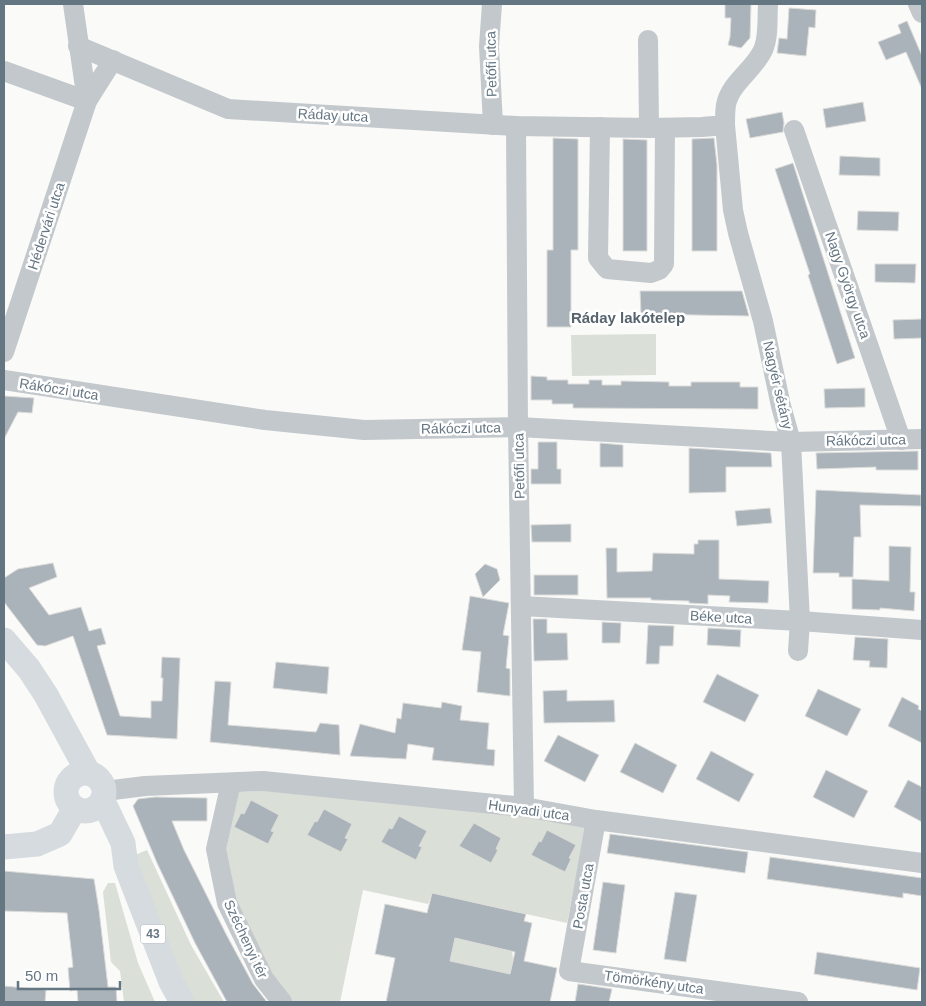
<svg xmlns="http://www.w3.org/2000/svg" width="926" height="1006" font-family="Helvetica,sans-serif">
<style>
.green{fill:#dadfd7}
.building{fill:#aab3b9;stroke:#dcdcda;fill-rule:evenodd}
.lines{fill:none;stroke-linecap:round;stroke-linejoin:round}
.minor{stroke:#c3c8cc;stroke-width:20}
.major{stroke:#d6dbdf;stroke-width:25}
.labels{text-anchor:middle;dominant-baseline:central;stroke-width:5;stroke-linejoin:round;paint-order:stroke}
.shield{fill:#fff;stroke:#939fa8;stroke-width:1}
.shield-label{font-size:12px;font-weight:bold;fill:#657683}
.street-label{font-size:14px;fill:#657683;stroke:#fff}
.neighbourhood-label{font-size:15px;font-weight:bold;fill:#57646e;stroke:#fff}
</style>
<rect width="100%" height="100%" fill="#fafaf8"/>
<!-- green -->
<g class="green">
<path d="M656,334V375L572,376L571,335Z"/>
<path d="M265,791L523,815L586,828L567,923L432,893L428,904L363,890L340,1002H290L270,976L233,902L226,850L239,792Z"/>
<path d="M147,850L191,945L224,1002H193L130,857Z"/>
<path d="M108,883H115L138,963L155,1002H124L120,971L111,962L103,892Z"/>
<path d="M455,938L512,951L513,959L504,1002H429L436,967Z"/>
</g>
<!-- building -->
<g class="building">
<path d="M725,4H751L750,38L741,48L728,45L730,37L731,18H725Z"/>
<path d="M789,8L816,10L815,28L809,27L806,56L777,53L779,38L787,39Z"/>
<path d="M907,21L922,56V89L906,52L886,60L878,42L901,33L898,25Z"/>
<path d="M863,102L866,121L826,128L823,109Z"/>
<path d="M782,112L784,123L783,132L750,138L746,119Z"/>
<path d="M553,138L578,139V250H571V327H547V250H553Z"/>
<path d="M714,138L717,165V251H692V139Z"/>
<path d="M623,139L647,140V251H623Z"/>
<path d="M840,156L880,158V176L839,175Z"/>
<path d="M793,163L855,358L837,364L808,275L810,274L775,169Z"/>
<path d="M858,211L899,212L898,231L857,230Z"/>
<path d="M875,264H916L915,283L875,282Z"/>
<path d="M640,291H742L749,316L641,314Z"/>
<path d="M922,319V338L894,339L893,320Z"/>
<path d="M531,376L547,377V380H568V384H589V380H602V385H621V381L669,382V386H691V382H740V387H758V409L573,408V404H552V400H531Z"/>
<path d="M865,388V407L825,408L824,389Z"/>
<path d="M4,396L34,398L32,413L18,412L4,439Z"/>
<path d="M538,442H557V469H561V484H531V469H538Z"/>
<path d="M600,443L623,445V467H600Z"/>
<path d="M689,448L771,453L772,467H726V492L689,493Z"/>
<path d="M918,451V470H876V467L817,469L816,453Z"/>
<path d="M816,490L921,495V506L860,505L861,537H854L853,577H839V573H813Z"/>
<path d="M770,508L772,523L737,526L735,511Z"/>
<path d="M571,524V542H532L531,525Z"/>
<path d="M698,540H719V579L769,581L768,603L729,602L730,596L708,595V604L689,603V601L651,600V598H607L606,548H617V572L652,571L653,553L694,554V544H698Z"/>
<path d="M889,546L911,547L910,592H915L914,611L880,608V610L852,609V579L889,581Z"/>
<path d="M53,563L57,577L29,588L49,615L81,607L89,631L101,628L106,644L97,646L120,716L151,718V701H162L163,678H161L162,657L180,658L177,739L107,735L73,636L45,646L37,645L4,602V578L18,569Z"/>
<path d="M485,564L497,569L500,580L483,597L475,574Z"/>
<rect x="534" y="575" width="44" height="20"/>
<path d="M470,596L509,603L503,635L509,636L506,668L510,669V696L477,692L481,652L462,650Z"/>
<path d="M533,619H547V633H567L568,660L534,661Z"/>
<path d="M602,622L621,623L620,643H602Z"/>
<path d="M648,625L674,626L673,646H660L659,664H646Z"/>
<path d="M708,628L741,630L740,647L707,645Z"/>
<path d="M855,637L888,639L887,668L869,667L870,661L853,660Z"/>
<path d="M276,662L329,667L327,694L273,688Z"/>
<path d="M717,674L759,695L745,722L703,702Z"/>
<path d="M215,681L231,682L228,725L316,732L320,723L339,725L340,755L210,742Z"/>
<path d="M818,689L861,709L847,736L805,716Z"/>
<path d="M567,690V701L614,700L615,722L544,723L543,691Z"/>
<path d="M902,697L919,706L918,709L922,711V743L888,726Z"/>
<path d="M442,702L462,706L460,720L489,723L487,749L495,750L494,766L432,760L434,748L408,744L406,759L350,756L360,724L395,733L397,718L401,719L403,703L441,708Z"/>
<path d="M558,735L599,755L585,782L544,761Z"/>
<path d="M635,743L677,765L663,793L620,772Z"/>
<path d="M711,751L754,774L739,802L696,779Z"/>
<path d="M826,770L868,791L854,818L813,797Z"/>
<path d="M908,780L922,787V822L894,807Z"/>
<path d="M155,797L207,798V821H172L184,850L226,934L253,984L267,1002H227L195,943L157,863L133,806L138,799Z"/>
<path d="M251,800L279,815L271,831L274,832L268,844L234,827L241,813L244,814Z"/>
<path d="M324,809L352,824L345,838L348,839L341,852L307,835L315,821L317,822Z"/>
<path d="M399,816L427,831L419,846L422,847L416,860L381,842L389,828L392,829Z"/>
<path d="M474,823L501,838L496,849L498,850L491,863L459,846Z"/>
<path d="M547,830L576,845L569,858L571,859L565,872L531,855L539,841L541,842Z"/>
<path d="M610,834L748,852L745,873L607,853Z"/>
<path d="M770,857L922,878V896L903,893V898L767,879Z"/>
<path d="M4,871L94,879L99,910L108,987H116L117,1002H78L77,990L70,991L68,968L73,967L67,913L4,911Z"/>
<path d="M603,882L625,885L616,953L593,950Z"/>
<path d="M675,892L697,895L686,962L664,959Z"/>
<path d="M432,893L526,914L524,921L532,923L524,961L557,968L550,1002H386L395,958L375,954L385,904L427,913ZM455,938L515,952L510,974L450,961Z"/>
<path d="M817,952L920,968L917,990L814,974Z"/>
<path d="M578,984L612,989L609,1002H575Z"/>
<path d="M4,986L46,990L45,1002H4Z"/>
</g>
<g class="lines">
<!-- minor -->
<g class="minor">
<path d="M492,4L489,46L493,125"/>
<path d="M918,4L922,13"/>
<path d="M648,40L649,128"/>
<path d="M78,46L228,109L516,126L649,128L702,127L725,125C725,118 725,111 726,105C730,83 754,70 763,50C769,37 767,18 768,4"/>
<path d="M4,71L87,101L113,60"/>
<path d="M725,125L733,210L738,233L763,321L781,406L791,442L800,621L798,651"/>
<path d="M516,126L518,427L524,807"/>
<path d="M600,127L598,258L607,269L651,273L659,270L664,264L665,128"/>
<path d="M794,130L901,440"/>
<path d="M4,352L87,101L73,4"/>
<path d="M4,380L265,420L364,430L518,427L791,442L922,439"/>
<path d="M521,606L800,621L922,630"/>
<path d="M231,783L216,849L227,903L264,979L282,1002"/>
<path d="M105,791L145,786L263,781L524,807L596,820L922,863"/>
<path d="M596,820L569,971L798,1002"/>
</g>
<!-- major -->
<g class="major">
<path d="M4,640L29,669L46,695L88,772"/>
<circle cx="85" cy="792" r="19"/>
<path d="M103,801L123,843L126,866L171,982L182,1002"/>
<path d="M4,847L37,844L60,834L75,808"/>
</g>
</g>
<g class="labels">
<!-- shield labels -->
<rect class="shield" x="140.5" y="924.5" width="25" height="19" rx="4"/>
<g class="shield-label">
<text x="153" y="934">43</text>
</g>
<!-- street labels -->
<g class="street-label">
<text transform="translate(491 64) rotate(-91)">Petőfi utca</text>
<text transform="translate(333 115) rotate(3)">Ráday utca</text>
<text transform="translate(46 226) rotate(-72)">Hédervári utca</text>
<text transform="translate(848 285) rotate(71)">Nagy György utca</text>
<text transform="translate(778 385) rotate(77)">Nagyér sétány</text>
<text transform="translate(59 389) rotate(9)">Rákóczi utca</text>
<text transform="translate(461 428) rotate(-1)">Rákóczi utca</text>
<text transform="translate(866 440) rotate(-1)">Rákóczi utca</text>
<text transform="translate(519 466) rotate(-91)">Petőfi utca</text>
<text transform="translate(721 617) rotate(3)">Béke utca</text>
<text transform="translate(529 810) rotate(8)">Hunyadi utca</text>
<text transform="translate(583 896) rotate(-80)">Posta utca</text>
<text transform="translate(246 939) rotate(65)">Széchenyi tér</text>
<text transform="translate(654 982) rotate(8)">Tömörkény utca</text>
</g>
<!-- neighbourhood labels -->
<g class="neighbourhood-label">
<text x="628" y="317">Ráday lakótelep</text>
</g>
</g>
<!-- border -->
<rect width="926" height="1006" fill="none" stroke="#657683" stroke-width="10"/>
<!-- scale -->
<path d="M18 981v8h102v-8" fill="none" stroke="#657683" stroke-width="2.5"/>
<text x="25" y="981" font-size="15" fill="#657683" stroke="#ffffff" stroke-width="4" paint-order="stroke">50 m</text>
</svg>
